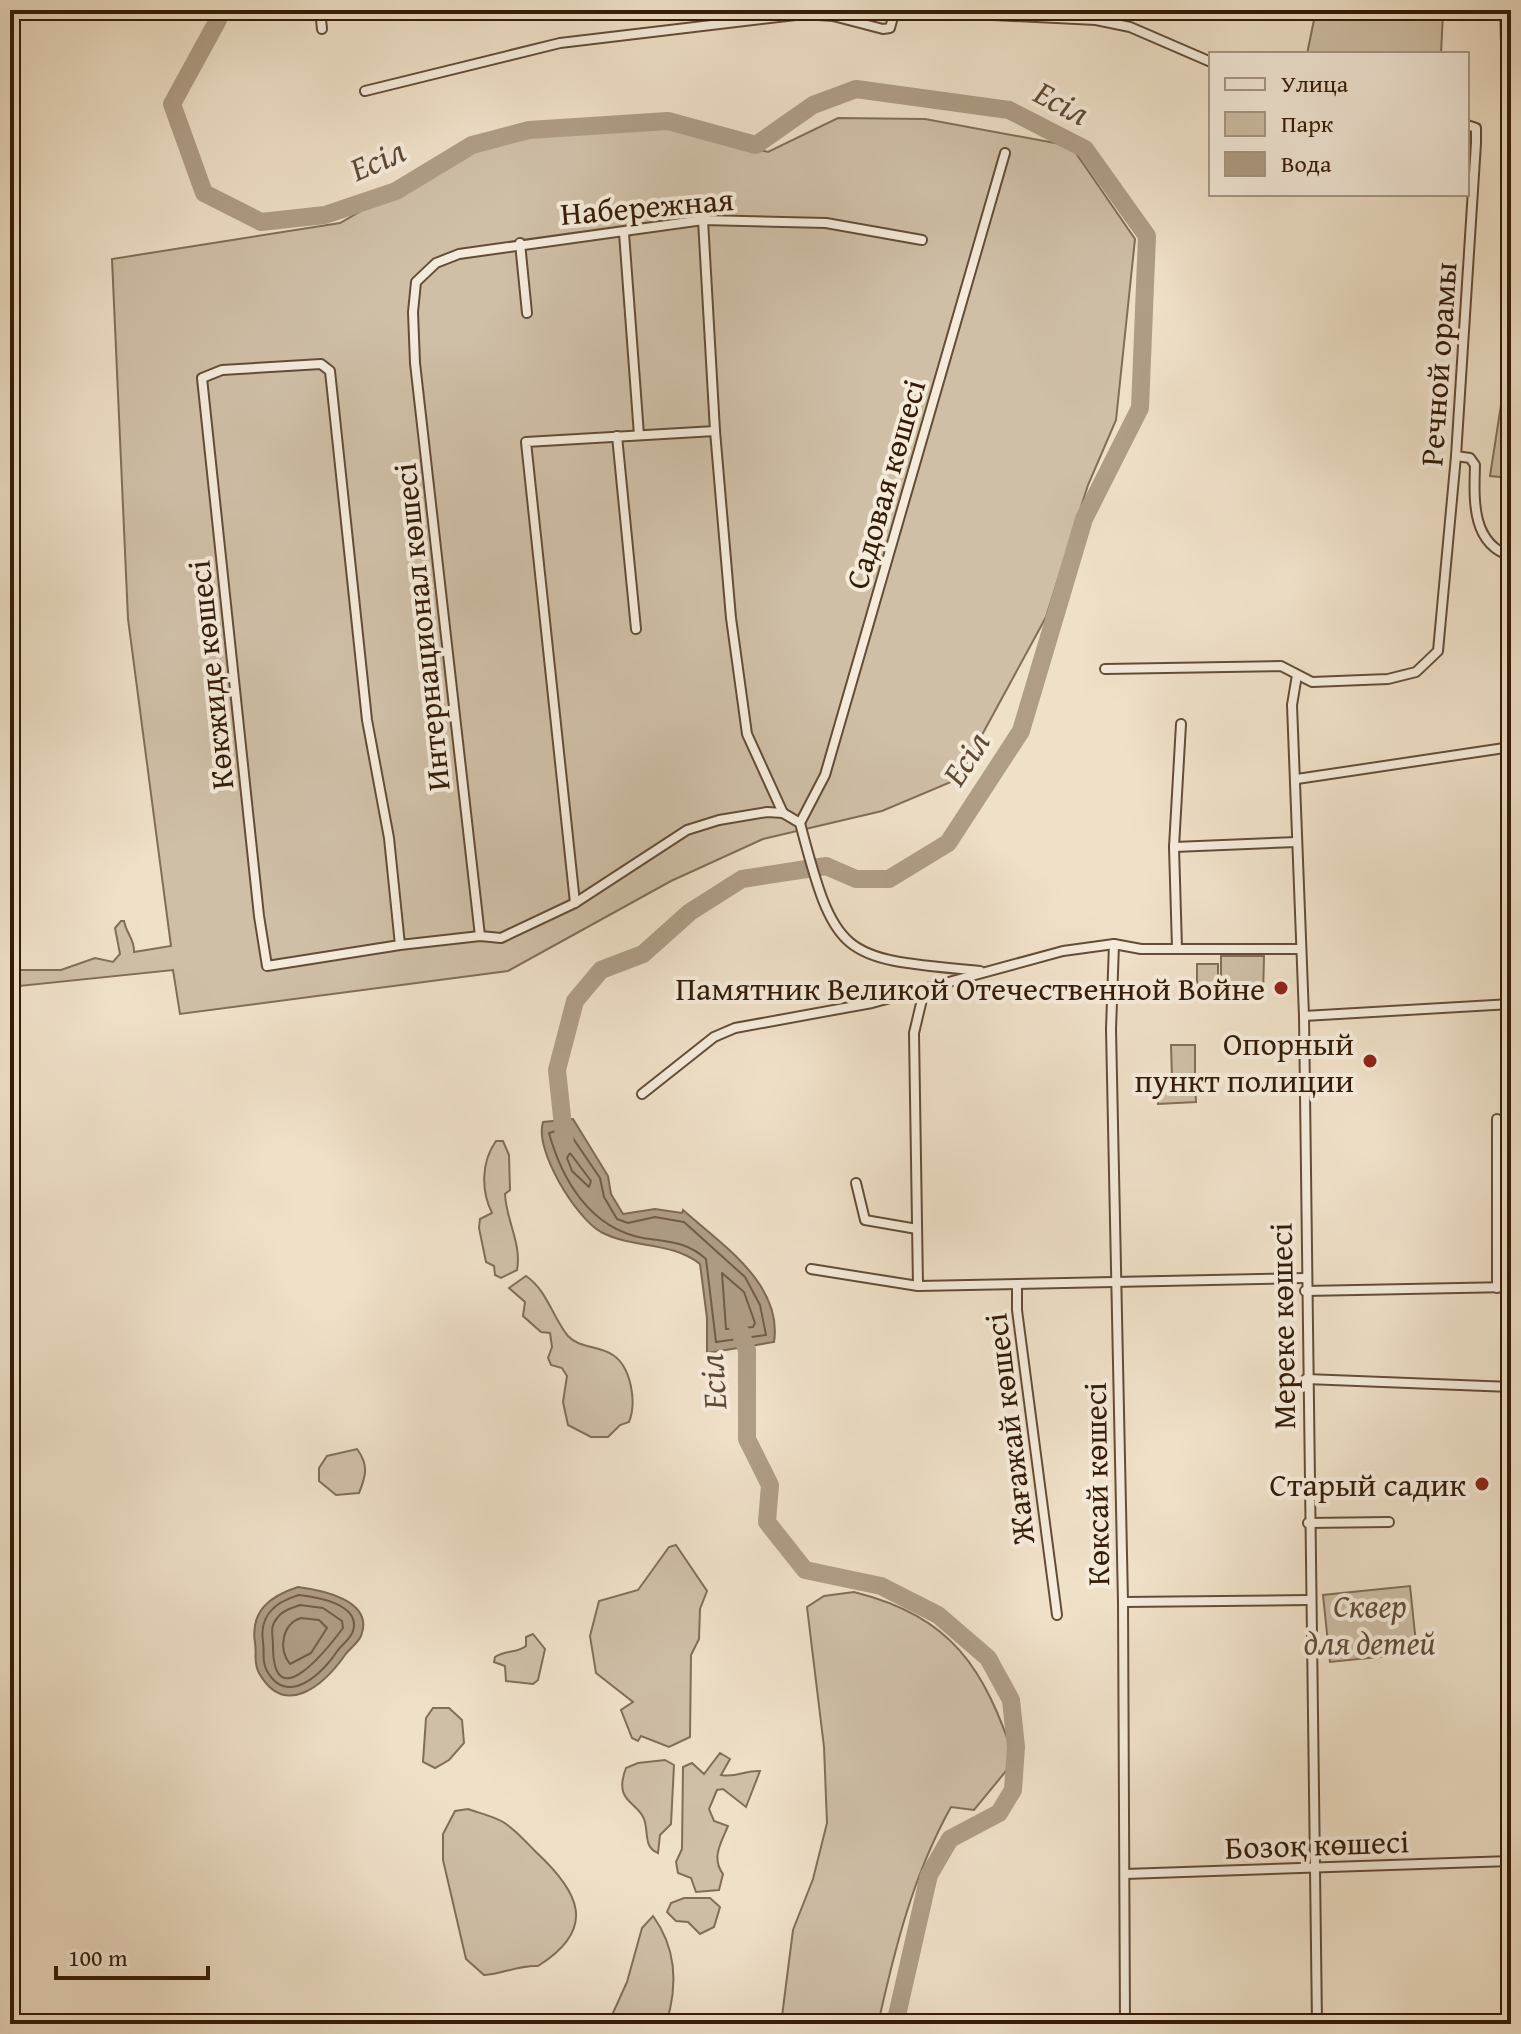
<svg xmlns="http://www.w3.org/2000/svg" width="1521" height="2034" font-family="'Gentium Book Plus',serif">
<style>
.green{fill:#cfbfa7;stroke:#826e56;stroke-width:2}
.water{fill:#af9d86;stroke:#7e6953;stroke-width:2}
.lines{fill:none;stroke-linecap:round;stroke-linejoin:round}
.shore{stroke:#725c46;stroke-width:2}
.river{stroke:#af9d86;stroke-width:18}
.minor-casing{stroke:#634d36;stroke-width:12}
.minor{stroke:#f5ebdb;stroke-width:8}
.poi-dot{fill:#8f2418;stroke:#f5ebdb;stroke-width:3}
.labels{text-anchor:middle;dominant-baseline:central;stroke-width:8;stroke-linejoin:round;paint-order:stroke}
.street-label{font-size:32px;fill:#341c06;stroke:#f5ebdb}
.poi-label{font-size:32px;fill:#341c06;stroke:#f5ebdb;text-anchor:end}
.park-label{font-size:32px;font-style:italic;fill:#624d36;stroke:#f5ebdb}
.water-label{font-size:34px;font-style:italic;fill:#5f4933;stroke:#f5ebdb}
</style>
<rect width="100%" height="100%" fill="#efe0c8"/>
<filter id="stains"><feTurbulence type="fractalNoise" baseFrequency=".0025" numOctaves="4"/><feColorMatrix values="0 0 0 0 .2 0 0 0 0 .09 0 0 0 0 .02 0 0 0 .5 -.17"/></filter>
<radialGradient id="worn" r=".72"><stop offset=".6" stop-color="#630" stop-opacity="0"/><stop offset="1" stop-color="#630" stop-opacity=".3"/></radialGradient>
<!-- green -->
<g class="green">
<path d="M1316,10L1443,13L1441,54H1307Z"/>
<path d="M1500,10H1511V108L1503,109Z"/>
<path d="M838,118L925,119L1071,146L1135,239L1116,420L1088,485L1046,617L958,779L882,811L763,839L671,881L508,971L180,1014L173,970L10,987L12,970H61L95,958L113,962L120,954L115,928L121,921H124C126,933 135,940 134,952L171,946L128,619L112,259L340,223L501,130L664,124L768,152Z"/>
<path d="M1507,366L1511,367V478L1490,476Z"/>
<path d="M1221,956H1264L1263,997L1221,998Z"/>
<rect x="1197" y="964" width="21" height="28"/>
<path d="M1171,1045H1195V1077L1172,1078Z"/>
<path d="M1158,1081H1195L1196,1102L1158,1104Z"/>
<path d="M496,1141H503L509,1155L510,1190L505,1194C506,1220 522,1244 517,1270L501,1278L495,1275L494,1266L486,1262L479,1228L480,1219L492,1213C481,1191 481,1162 496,1141Z"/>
<path d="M526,1276C547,1290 553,1318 568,1336C580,1349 599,1345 613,1355C631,1367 637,1402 629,1422L620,1425L608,1437H591L568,1425L563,1402L567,1376L562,1368L551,1365L548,1358L552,1347L550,1333L541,1332L523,1316L525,1302L509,1288Z"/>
<path d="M357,1449C369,1465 366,1476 359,1493L336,1495L319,1481V1468L327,1456Z"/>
<path d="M676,1545L707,1591L700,1609L699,1639L691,1655L690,1737L669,1747L641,1736L638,1741L632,1738L621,1710L633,1702L596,1673L590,1636L599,1601L638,1590L669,1547Z"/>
<path d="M1410,1586L1417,1653L1330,1662L1323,1595Z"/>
<path d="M854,1592C953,1617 984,1668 1015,1760L974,1810L951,1807C913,1875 895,1948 878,2024H781L793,1930L813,1879L827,1823L824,1747L807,1607L824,1596Z"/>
<path d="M533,1634L545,1649L538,1680L533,1684L506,1681L505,1666L494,1662L495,1657C506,1650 518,1653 526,1646V1637Z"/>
<path d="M433,1708H449L462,1720L464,1743L449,1760L435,1768L423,1762L426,1718Z"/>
<path d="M720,1753L730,1759L721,1775C736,1778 746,1770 760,1771L746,1807L723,1789L717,1790L709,1809L714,1821L728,1826C721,1843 711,1858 723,1874L719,1890L696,1892L691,1878L678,1873L676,1862L682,1849L683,1767L692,1763L704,1774Z"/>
<path d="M665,1760L674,1765L671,1824L660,1835L658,1853C643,1847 649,1832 644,1819C637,1801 613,1802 626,1768L638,1763Z"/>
<path d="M468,1809C479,1813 493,1816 503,1822C515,1829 526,1842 536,1852C578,1891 599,1928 538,1966C518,1965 503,1974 484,1975L466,1959L443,1860V1834L455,1811Z"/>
<path d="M684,1898H710L720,1907L714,1927L700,1934L688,1922L676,1921L667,1912L671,1903Z"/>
<path d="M653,1916C677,1949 678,1986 666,2024H608L627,1982L642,1928Z"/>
</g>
<!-- water -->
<g class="water">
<path d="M573,1119L608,1176L611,1194L623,1214L655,1209L682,1213L683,1210C721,1244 783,1284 774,1342L707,1353V1318L700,1264C671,1241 633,1249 601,1232C576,1218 534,1150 543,1122Z"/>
<path d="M298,1587C321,1590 375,1600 361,1636C358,1643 349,1649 345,1655C324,1685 285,1719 259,1673C253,1662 257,1655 255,1643C250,1611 270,1596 298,1587Z"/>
</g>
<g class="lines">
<!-- shore -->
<g class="shore">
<path d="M566,1128L600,1178L604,1197L617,1219L628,1223L655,1217L684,1222L745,1277L760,1305L766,1335L716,1342L706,1259C686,1241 668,1242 643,1238C590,1228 562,1180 549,1133Z"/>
<path d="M570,1153L591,1181L589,1187L572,1171L567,1158Z"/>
<path d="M722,1273L744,1292L755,1323L753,1327L726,1329Z"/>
<path d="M299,1595C317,1597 361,1604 353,1631C351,1638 343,1644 338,1650C324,1672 288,1708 267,1671C261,1660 265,1654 263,1642C259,1615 275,1602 299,1595Z"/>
<path d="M300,1605L323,1608L342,1621L343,1628C328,1648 273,1719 273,1646C273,1634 269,1627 278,1617C283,1610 292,1608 300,1605Z"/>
<path d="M301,1618L319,1620L327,1628L311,1653L290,1664C278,1649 282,1624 301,1618Z"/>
</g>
<!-- river -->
<g class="river">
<path d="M212,10L218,20L172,104L204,193L261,222L325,215L396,191L472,145L529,130L668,121L756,145L813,105L856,89L1009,110L1085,149L1147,236L1140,408L1084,519L1021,731L948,843L889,879H856L826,866L742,879L690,912L643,954L601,970L575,1001L557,1070L565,1145"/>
<path d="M737,1324L747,1350V1439L770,1485L767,1522L805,1570L881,1586L938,1615L988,1658L1011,1700L1016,1747L1013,1790L999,1813L950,1839L929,1875L895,2024"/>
</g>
<!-- minor casing -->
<g class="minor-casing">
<g id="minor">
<path d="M320,10L322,29"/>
<path d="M893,10L1096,20L1130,27L1211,62"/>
<path d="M365,91L560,43L804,14L833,16L883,29L890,28L895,10"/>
<path d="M703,220L715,431L731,618L747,734L783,813"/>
<path d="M624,233L639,435"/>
<path d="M520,243L527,313"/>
<path d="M617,436L636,629"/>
<path d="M1456,456L1470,458L1475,465C1474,499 1471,544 1511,556"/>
<path d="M1105,669L1281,666L1312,682L1388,679L1416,672L1438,651L1456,456L1476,143V128L1467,125"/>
<path d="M1297,675L1292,705L1304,1016L1317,2024"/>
<path d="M1297,779L1511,747"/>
<path d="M800,823L825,775L1005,153"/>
<path d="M1174,847L1297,842"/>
<path d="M575,903L526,442L715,431"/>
<path d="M480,936L415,363L413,312L416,282L436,263L459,254L703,220L826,223L922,240"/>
<path d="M1114,944L1111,1029L1123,1602L1125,2024"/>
<path d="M400,945L389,838L367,720L330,371L321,364L222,370L202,378L259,916L267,966L400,945L480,936L501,938L575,903L687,830L719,820L767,812L783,813L800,823C836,961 842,958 980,971"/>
<path d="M1177,948L1174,847L1181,724"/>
<path d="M924,991L914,1033L918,1286L1305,1278"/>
<path d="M1304,1016L1511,1004"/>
<path d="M642,1094L714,1037L735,1028L872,1003L1063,951L1114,944L1141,949H1299"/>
<path d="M1497,1119V1288"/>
<path d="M856,1183L865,1220L917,1229"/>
<path d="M811,1269L918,1286"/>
<path d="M1017,1285V1310L1057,1615"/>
<path d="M1305,1291L1511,1287"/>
<path d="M1306,1379L1511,1387"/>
<path d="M1308,1523L1389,1522"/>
<path d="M1123,1602L1309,1600"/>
<path d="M1125,1874L1511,1861"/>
</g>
</g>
<!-- minor -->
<use href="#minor" class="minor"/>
</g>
<!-- markers -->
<g class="poi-dot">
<circle cx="1281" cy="988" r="8"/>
<circle cx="1370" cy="1061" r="8"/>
<circle cx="1482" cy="1484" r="8"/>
</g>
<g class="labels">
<!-- street labels -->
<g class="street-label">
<text transform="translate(647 206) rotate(-5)">Набережная</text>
<text transform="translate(1438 364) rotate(-86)">Речной орамы</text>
<text transform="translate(885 484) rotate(-74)">Садовая көшесі</text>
<text transform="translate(421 627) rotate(-96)">Интернационал көшесі</text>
<text transform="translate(210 675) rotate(-96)">Көкжиде көшесі</text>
<text transform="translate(1282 1326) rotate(-91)">Мереке көшесі</text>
<text transform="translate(1009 1429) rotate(-97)">Жағажай көшесі</text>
<text transform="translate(1096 1484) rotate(-91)">Көксай көшесі</text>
<text transform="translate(1317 1844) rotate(-2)">Бозоқ көшесі</text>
</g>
<!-- poi labels -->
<g class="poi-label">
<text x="1265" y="988">Памятник Великой Отечественной Войне</text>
<text x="1354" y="1043">Опорный<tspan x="1354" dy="37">пункт полиции</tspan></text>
<text x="1466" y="1484">Старый садик</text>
</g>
<!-- park labels -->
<g class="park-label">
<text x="1370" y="1605">Сквер<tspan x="1370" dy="37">для детей</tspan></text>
</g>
<!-- water labels -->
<g class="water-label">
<text transform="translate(1062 102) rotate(28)">Есіл</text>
<text transform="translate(377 159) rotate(-24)">Есіл</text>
<text transform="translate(965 758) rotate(-57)">Есіл</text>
<text transform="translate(712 1382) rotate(-94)">Есіл</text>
</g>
</g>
<!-- margin -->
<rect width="1521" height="2034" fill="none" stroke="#efe0c8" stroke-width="40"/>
<rect x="12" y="12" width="1497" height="2010" fill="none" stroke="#341c06" stroke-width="4"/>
<rect x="20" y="20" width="1481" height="1994" fill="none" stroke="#341c06" stroke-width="2"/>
<!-- legend -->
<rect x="1209" y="52" width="260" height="144" fill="#f5ebdb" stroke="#a89886" stroke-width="2"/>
<rect x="1225" y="78" width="40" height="12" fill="#f5ebdb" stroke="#a89886" stroke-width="2"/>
<text x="1281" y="92" font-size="24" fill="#341c06">Улица</text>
<rect x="1225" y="112" width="40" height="24" fill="#cfbfa7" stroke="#a89886" stroke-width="2"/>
<text x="1281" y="132" font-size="24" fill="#341c06">Парк</text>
<rect x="1225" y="152" width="40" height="24" fill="#af9d86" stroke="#a89886" stroke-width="2"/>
<text x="1281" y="172" font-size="24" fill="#341c06">Вода</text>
<!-- scale -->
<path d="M56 1966v12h152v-12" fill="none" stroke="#341c06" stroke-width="4"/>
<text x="68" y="1966" font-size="24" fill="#341c06" stroke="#f5ebdb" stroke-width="6" paint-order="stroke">100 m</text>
<rect width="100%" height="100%" filter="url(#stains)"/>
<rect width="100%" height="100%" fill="url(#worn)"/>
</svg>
